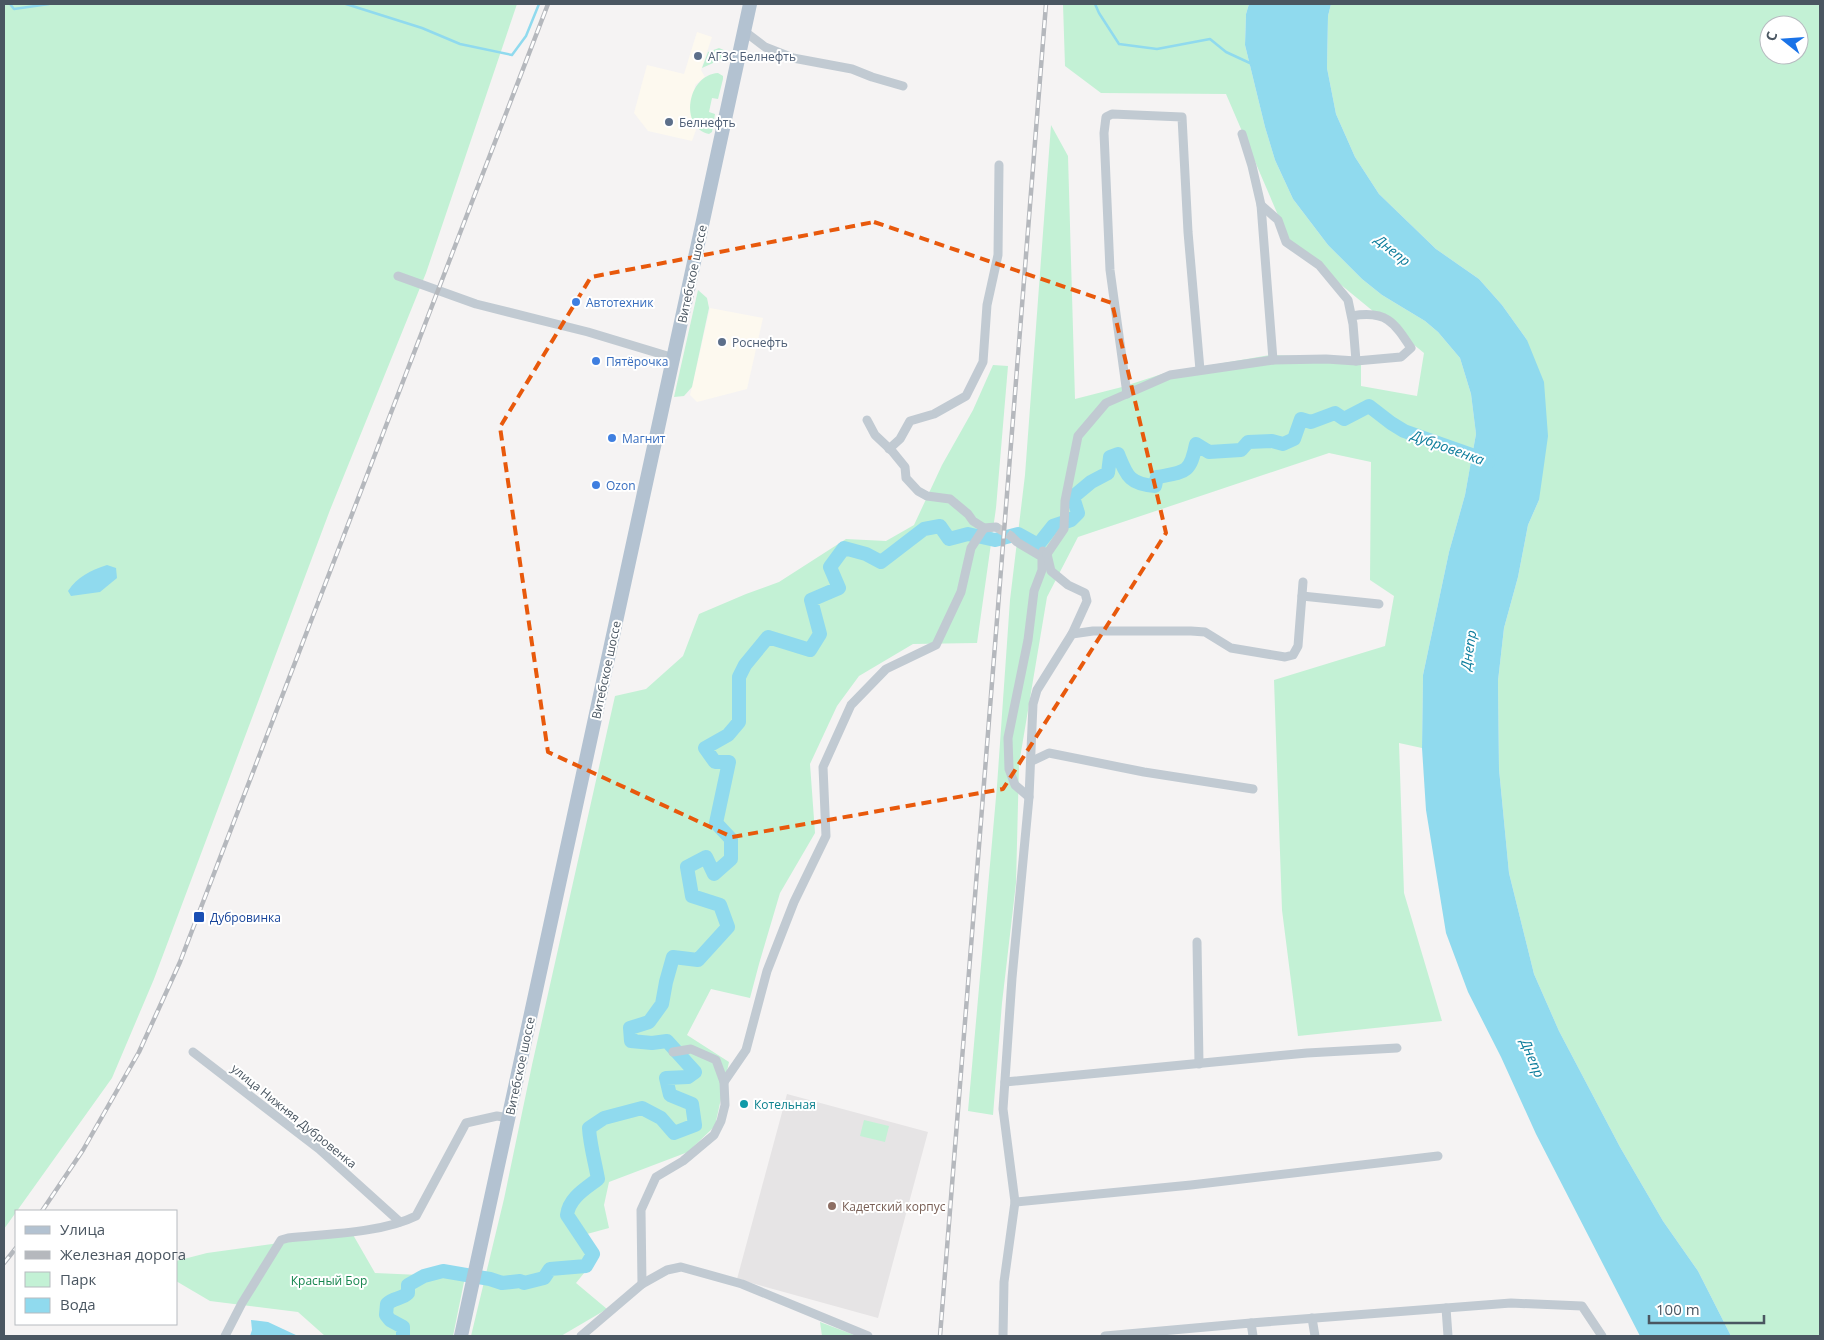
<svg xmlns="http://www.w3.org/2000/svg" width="1824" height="1340" font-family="'Open Sans',sans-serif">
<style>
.commercial{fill:#fdf9ef}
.education{fill:#e6e4e5}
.green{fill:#c3f1d5;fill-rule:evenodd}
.water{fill:#90daee}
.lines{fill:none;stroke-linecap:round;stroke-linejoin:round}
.stream{stroke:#90daee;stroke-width:2.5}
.river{stroke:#90daee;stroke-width:14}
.minor-tunnel{stroke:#caccce;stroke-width:9;stroke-dasharray:9 4.5;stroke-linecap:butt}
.minor{stroke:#c1cad2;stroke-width:9}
.primary{stroke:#b3c2d1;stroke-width:14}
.rail-casing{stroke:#b5b8bd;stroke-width:4.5}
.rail{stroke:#fff;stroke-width:2.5;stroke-dasharray:8;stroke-linecap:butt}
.marked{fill:none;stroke:#e8590c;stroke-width:4;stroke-dasharray:10 6;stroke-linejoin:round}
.service-dot{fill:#5c6f8a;stroke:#fff;stroke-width:2}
.shop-dot{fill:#3f7fe0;stroke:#fff;stroke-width:2}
.transit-dot{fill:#1a4fb4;stroke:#fff;stroke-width:2}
.culture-dot{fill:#0f9aa8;stroke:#fff;stroke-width:2}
.education-dot{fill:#8d6e63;stroke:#fff;stroke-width:2}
.labels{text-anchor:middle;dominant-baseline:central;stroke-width:4;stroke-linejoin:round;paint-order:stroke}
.service-label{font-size:12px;fill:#4e5e75;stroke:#fff;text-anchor:start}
.street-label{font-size:12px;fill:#4a5661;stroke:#fff}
.shop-label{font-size:12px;fill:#366cbe;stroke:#fff;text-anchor:start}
.transit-label{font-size:12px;fill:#164399;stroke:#fff;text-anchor:start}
.culture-label{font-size:12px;fill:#0d838f;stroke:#fff;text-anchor:start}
.education-label{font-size:12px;fill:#785e54;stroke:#fff;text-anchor:start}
.park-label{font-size:12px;fill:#17864f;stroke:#fff}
.water-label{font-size:14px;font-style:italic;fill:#0c7c9b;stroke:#fff}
</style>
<rect width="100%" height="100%" fill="#f5f3f3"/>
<!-- commercial -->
<g class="commercial">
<path d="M697,32L712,37L701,70L705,77L695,85L691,115L697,127L692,141L648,131L634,113L647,65L684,74Z"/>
<path d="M710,308L763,318L747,389L697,402L690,395Z"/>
</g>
<!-- education -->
<path class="education" d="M787,1094L928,1132L878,1318L737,1279Z"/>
<!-- green -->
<g class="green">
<path d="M4,4H517L426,273L330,510L154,979L112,1078L4,1229Z"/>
<path d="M1063,4H1249L1246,14L1245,45L1265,127L1275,160L1293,199L1328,245L1362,279L1382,295L1425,321L1438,332L1460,358L1471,394L1476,434L1465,495L1449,552L1423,675L1422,748L1399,743L1404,893L1442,1021L1298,1036L1282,910L1274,680L1385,646L1394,596L1370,580L1371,462L1329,453L1078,537L1047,597L1019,764L1016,883L1002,1003L993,1115L968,1111L997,786L1010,600L1025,475L1051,125L1068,156L1075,399L1122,387L1165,373L1270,355L1361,358V386L1417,396L1424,353L1290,243L1226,94L1101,93L1065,66Z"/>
<path d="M1331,4H1820V1336H1731L1698,1271L1663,1221L1620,1147L1559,1031L1534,974L1509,873L1499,769L1498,681L1504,628L1518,577L1528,525L1539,500L1527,340L1502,305L1479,279L1436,249L1379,194L1355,157L1336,114L1327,68L1328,16ZM1769,25H1799V55H1769Z"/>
<path d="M719,48L726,51L727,54L724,58L702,68L708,52Z"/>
<path d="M718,73L723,76V79L718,99L712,98L709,112L715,114L712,132L709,134C679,127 687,75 718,73Z"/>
<path d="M698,290L707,298L709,308L692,387L684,396L674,397Z"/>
<path d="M993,365L1008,366L996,508L977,643L913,644L859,676L837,706L810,764L815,833L780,893L759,964L750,998L711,989L687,1035L729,1062L715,1126L688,1152L609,1182L604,1205L609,1228L587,1234L597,1257L576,1283L607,1309L561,1336H471L504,1199L532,1065L615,696L646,689L683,656L699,614L746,594L779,582L846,539L886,541L914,525L942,465L973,410Z"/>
<path d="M864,1120L889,1126L885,1142L860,1136Z"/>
<path d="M352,1233L375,1273L465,1277L453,1336H325L298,1312L210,1301L176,1281V1261L207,1253Z"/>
<path d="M820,1322L857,1336H822Z"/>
</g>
<!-- water -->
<g class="water">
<path d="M1249,4H1331L1328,16L1327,68L1336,114L1355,157L1379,194L1436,249L1479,279L1502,305L1527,340L1544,382L1548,436L1543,472L1539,500L1528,525L1518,577L1504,628L1498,681L1499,769L1509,873L1534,974L1559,1031L1620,1147L1663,1221L1698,1271L1731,1336H1640L1536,1134L1501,1057L1468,992L1446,933L1426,810L1422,748L1423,675L1449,552L1465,495L1470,467L1476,434L1471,394L1460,358L1438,332L1425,321L1382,295L1362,279L1328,245L1293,199L1275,160L1265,127L1245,45L1246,14Z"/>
<path d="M107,565L116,568L117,578L100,592L71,596L68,591C77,577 91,570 107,565Z"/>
<path d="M251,1320L268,1322L298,1336H250L252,1330Z"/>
</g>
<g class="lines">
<!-- stream -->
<g class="stream">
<path d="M10,4L14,9L49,4"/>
<path d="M346,4L422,28L460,44L512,55L526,36L539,4"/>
<path d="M1095,4L1099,13L1119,44L1157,49L1210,39L1226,52L1252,64"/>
</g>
<!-- river -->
<path class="river" d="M403,1336V1327L390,1320L386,1315L387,1304C393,1298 402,1299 408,1293V1285L424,1276L443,1271L490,1279L502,1283L520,1281L524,1283L544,1278L550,1269L586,1266L593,1254L567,1215C569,1198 585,1189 598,1179C595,1162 590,1145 589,1128L604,1118L642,1108L661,1118L674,1133L695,1125L692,1104L670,1095L666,1078L688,1077L695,1072L667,1041L652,1043L631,1041L630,1028L649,1022L662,1004L666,982L673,957L698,960L728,927L720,905L692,896L687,867L706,857L714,874L731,859V839L716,823L729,762H715L705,748L728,735L739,722V677L745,665L768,637L810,650L820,634L811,600L839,588L830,567L844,548L866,554L881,562L924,529L940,526L949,539L968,534L995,540L1018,534L1038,545L1053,526L1071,520L1078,513L1073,497L1091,482L1108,473L1110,457L1118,454C1127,476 1129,484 1155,486L1157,477C1185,472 1190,474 1196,444L1209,452L1241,450L1248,442L1272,441L1283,444L1294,439L1301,419L1311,422L1335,413L1344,419L1369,406L1391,423L1404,431L1489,461"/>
<!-- minor-tunnel -->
<path class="minor-tunnel" d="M996,527L1011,536"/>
<!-- minor -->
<g class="minor">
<path d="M744,31L765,47L793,58L852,69L872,77L903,86"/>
<path d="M1242,134L1252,166L1261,205L1273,360"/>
<path d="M398,276L476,304L588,332L674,358"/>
<path d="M1352,316C1386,310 1394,322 1411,348L1401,357L1356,361"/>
<path d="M1127,394L1110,270L1104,133L1106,117L1112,114L1182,117L1188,232L1200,370"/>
<path d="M867,420L875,435L892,451L905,467L906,478L918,491L927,496L950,499L968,514L973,521L984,528L996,527"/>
<path d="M889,449L900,439L910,421L934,414L966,396L983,362L987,305L998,255L999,165"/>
<path d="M1011,536L1017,542L1042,557V570L1034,591L1028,640L1008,738L1009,769L1015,785L1029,797"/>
<path d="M1043,551L1047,554L1051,571L1068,585L1085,593L1087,601L1072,634"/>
<path d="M1047,554L1064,529L1065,501L1078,436L1106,403L1170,375L1273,360L1326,359L1356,361L1353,324L1348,300L1319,265L1286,242L1278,220L1261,205"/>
<path d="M1302,596L1379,604"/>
<path d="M1032,761L1049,753L1144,772L1253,789"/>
<path d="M1197,942L1199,1064"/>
<path d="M193,1052L319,1149L400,1222"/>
<path d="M724,1082L746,1050L767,971L794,902L826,836L823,767L851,705L886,669L936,645L961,592L971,548L984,528"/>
<path d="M1005,1082L1307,1053L1397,1048"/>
<path d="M1015,1202L1191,1185L1438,1156"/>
<path d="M642,1284L641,1210L656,1177L683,1161L714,1135L721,1121L725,1105L724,1082L716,1060L691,1049L673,1052"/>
<path d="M1446,1308L1448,1336"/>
<path d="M1312,1318L1315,1336"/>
<path d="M1251,1323L1511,1303L1582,1306L1602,1336"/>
<path d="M225,1336L242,1303L281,1240L288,1238C326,1234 382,1233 416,1216L466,1123L497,1116L509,1118"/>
<path d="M581,1336L642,1284L667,1270L681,1267L742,1284L868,1336"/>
<path d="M1003,1336L1004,1282L1015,1202L1003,1109L1012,978L1029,797L1033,704L1037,690L1072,634L1093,631H1191L1205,632L1231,648L1285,657L1293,655L1298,646L1303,582"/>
<path d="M1105,1336L1251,1323L1253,1336"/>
</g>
<!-- primary -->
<path class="primary" d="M461,1336L750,4"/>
<!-- rail casing -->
<g class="rail-casing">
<g id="rail">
<path d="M42,1211L83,1150L139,1052L180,962L548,4"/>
<path d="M4,1263L16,1248"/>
<path d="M940,1336L1046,4"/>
</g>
</g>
<!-- rail -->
<use href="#rail" class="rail"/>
</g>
<!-- marked area -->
<path class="marked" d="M874,222L1112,303L1166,533L1003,789L732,837L548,752L500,427L591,277Z"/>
<!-- markers -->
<g class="service-dot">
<circle cx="698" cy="56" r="5"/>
<circle cx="669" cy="122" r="5"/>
<circle cx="722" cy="342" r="5"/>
</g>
<g class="shop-dot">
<circle cx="576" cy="302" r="5"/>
<circle cx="596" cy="361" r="5"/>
<circle cx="612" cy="438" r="5"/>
<circle cx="596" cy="485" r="5"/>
</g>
<rect class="transit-dot" x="193" y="911" width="12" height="12" rx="2.5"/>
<circle class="culture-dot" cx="744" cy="1104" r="5"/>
<circle class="education-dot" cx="832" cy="1206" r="5"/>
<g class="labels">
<!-- service labels -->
<g class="service-label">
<text x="708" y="56">АГЗС Белнефть</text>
<text x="679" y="122">Белнефть</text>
<text x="732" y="342">Роснефть</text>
</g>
<!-- street labels -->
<g class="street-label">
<text transform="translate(692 274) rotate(-78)">Витебское шоссе</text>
<text transform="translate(606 670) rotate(-78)">Витебское шоссе</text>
<text transform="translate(520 1066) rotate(-78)">Витебское шоссе</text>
<text transform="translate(294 1116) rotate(39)">улица Нижняя Дубровенка</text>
</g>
<!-- shop labels -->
<g class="shop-label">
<text x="586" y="302">Автотехник</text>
<text x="606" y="361">Пятёрочка</text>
<text x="622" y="438">Магнит</text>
<text x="606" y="485">Ozon</text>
</g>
<!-- transit labels -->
<g class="transit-label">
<text x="210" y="917">Дубровинка</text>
</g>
<!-- culture labels -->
<g class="culture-label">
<text x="754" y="1104">Котельная</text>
</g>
<!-- education labels -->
<g class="education-label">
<text x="842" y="1206">Кадетский корпус</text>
</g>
<!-- park labels -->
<g class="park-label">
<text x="329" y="1280">Красный Бор</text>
</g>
<!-- water labels -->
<g class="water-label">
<text transform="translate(1393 250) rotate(39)">Днепр</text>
<text transform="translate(1448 447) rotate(20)">Дубровенка</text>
<text transform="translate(1468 650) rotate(-81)">Днепр</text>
<text transform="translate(1533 1058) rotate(68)">Днепр</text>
</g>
</g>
<!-- border -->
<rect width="1824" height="1340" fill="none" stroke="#4a5661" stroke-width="10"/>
<!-- legend -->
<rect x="15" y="1210" width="162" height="115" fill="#ffffff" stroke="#b7bbc0"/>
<rect x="25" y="1226" width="25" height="8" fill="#b3c2d1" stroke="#b7bbc0"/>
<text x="60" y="1235" font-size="15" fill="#4a5661">Улица</text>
<rect x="25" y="1251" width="25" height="8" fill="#b5b8bd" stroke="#b7bbc0"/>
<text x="60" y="1260" font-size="15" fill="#4a5661">Железная дорога</text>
<rect x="25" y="1272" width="25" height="15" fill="#c3f1d5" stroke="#b7bbc0"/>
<text x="60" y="1285" font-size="15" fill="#4a5661">Парк</text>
<rect x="25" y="1298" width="25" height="15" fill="#90daee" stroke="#b7bbc0"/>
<text x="60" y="1310" font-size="15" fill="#4a5661">Вода</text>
<!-- north arrow -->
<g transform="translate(1784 40) rotate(287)"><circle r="24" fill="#ffffff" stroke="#b7bbc0"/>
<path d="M0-4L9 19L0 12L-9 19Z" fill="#1a73e8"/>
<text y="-8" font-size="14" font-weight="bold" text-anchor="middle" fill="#4a5661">С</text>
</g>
<!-- scale -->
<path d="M1649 1315v8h115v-8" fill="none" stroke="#4a5661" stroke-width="2.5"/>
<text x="1656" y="1315" font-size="15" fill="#4a5661" stroke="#ffffff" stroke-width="4" paint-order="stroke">100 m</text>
</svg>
